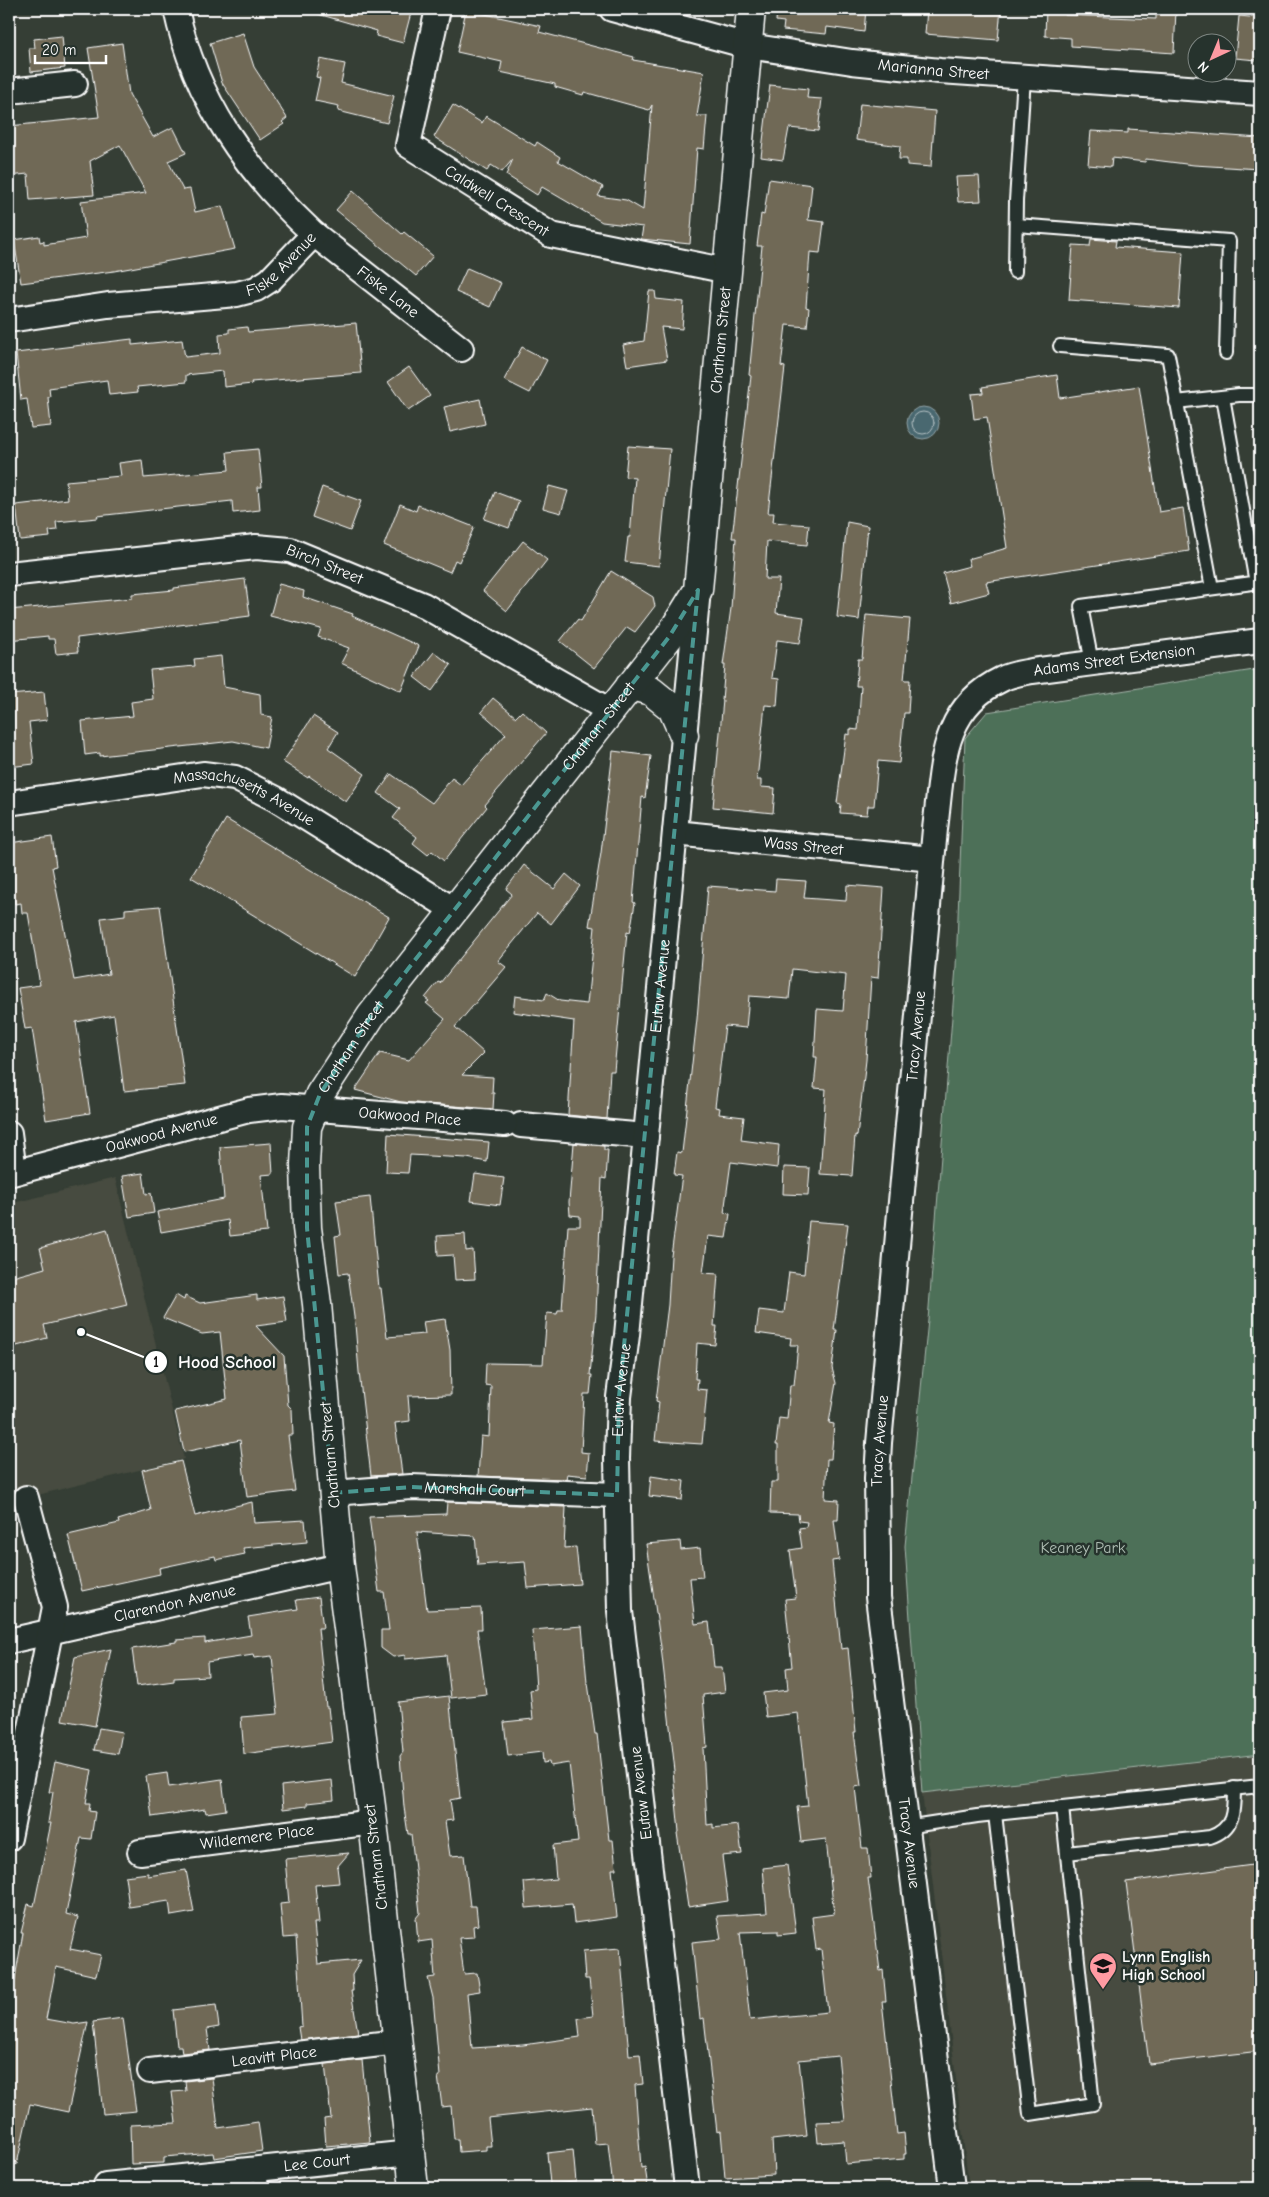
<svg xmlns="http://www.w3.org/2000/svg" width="1269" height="2197" font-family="'Comic Neue',sans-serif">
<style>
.built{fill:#464b3f}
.green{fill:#4e6f59;stroke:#a6b7ac}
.water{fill:#4a6870;stroke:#92a4a9}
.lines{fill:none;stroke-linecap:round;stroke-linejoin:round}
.shore{stroke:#b7c3c6;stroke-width:1}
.building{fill:#6f6957;stroke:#fff}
.lane-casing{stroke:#fff;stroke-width:16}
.street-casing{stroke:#fff;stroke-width:28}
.secondary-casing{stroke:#fff;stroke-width:31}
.lane{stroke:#26332d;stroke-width:12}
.street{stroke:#26332d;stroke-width:24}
.secondary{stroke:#26332d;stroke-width:28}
.marked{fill:none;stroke:#4b9892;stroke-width:4;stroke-dasharray:10 6;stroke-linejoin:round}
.labels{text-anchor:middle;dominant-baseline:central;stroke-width:5;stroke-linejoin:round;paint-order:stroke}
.street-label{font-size:16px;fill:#fff;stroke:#26332d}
.park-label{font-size:16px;fill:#afbeb4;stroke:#26332d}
.poi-label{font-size:16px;font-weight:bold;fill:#fff;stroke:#26332d;text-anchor:start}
.leader{fill:none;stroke:#fff;stroke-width:2}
.callout-dot{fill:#fff;stroke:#26332d;stroke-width:2}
.mark-label{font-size:15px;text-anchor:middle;font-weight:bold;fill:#111}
.callout-label{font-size:18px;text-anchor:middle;font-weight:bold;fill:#fff;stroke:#26332d;stroke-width:5;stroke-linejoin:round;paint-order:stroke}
</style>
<rect width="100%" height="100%" fill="#353e35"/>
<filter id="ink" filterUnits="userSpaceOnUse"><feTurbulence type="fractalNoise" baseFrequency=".02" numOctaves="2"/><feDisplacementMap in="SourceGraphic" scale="10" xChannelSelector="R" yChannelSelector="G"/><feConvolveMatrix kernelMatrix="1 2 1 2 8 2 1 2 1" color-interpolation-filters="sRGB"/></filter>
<g filter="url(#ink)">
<!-- built -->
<g class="built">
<path d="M115,1178L184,1459L9,1502V1204Z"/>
<path d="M1260,1754V2188H969L922,1793Z"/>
</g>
<!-- green -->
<path class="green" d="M1260,669V1754L922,1793L905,1546L928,1320L956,967L965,738L987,712Z"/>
<!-- water -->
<circle class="water" cx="923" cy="423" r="16"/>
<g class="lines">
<!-- shore -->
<circle class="shore" cx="923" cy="423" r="11"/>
</g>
<!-- building -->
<g class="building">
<path d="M319,9H412L403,43L376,36L377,31L318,14Z"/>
<path d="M777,9H866L864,32L827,27L826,34L783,30L784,22L776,21Z"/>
<path d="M927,9H1001L998,40L925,34Z"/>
<path d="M1046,9H1066L1065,15L1156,19V9L1176,10L1174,53L1071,46V38L1045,36Z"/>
<path d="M466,10L541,26L539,32L634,57L633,60L704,72L697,116H707L704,149L697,148L690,244L641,239L643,227L602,222L542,187L537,195L506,175L513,159L502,172L491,165L487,171L434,137L453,105L482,123L486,116L535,146L537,142L560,157L558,161L603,187L598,196L626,200L643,210L652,105L649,110L584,92L583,95L555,87V84L500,72L502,62L457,52Z"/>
<path d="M1239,16L1260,18L1257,60L1235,58Z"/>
<path d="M243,33L254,67L287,118L282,122L284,124L260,140L222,83L210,43Z"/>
<path d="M62,36L65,68L31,72L29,48H35L34,39Z"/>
<path d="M122,43L129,94L153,137L173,127L186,153L168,161L183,190L190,189L195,212L222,206L235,249L114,271L21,283L14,240L39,236L40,242L44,241V245L86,238L81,201L146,193L120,145L90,161L94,195L30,200L28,174L9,176V126L99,117L88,48Z"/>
<path d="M320,59L345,64L341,83L394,96L387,123L338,111L339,106L315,101L320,78L316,77Z"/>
<path d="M770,85L808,89L807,98L822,99L818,131L789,128L783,160L761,157Z"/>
<path d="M860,104L935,111L931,167L907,165V159H899L900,146L856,140Z"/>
<path d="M1128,129L1260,138V169L1194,165L1146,159L1145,162L1112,158L1111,167L1088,165L1091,131L1128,133Z"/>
<path d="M979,176L981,201L958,202L956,177Z"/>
<path d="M769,179L812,185L808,220L824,222L820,253L810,252L806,307L809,308L807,327L786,325L781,366L785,367L768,513H774L773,522L809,525L807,545L767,541L765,579H779L776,613L804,617L800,643L777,640L772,678L779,679L777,706L765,705L757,780H761V787L775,788L773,813L713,807L723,700H722L725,665H723L731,608L736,538H732L751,376L749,375L762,246H757L761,214L764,215Z"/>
<path d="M353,191L402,234L404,232L433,256L416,276L336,210Z"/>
<path d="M1091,239L1116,241L1115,247L1183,252L1179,308L1069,300L1073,245L1090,246Z"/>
<path d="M467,268L501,283L490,307L456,292Z"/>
<path d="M649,291H655L656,299L684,302L682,329L661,327L667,360L627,366L623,345L644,341Z"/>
<path d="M356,323L361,373L251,382L252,384L224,387L223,371L186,375V382L137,387L138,392L109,395L107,380L49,388L50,397H48L51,426L31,428L27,399L21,400L16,353L132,339V345L182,340L185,357L220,353L219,334L229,333V329L247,327L248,332Z"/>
<path d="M522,347L547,360L530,393L504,380Z"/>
<path d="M409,367L430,396L408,411L388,382Z"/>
<path d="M1057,375L1060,398L1139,386L1159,512L1183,508L1189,551L986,582L989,593L951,603L943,573L970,566L968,559L1007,548L987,417L974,419L971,394L983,393L982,387Z"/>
<path d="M480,399L485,424L450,432L444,407Z"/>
<path d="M628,446L670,449L659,566L625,562L628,537H630L635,478L625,477Z"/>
<path d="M258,449L262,487H258L260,510L233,513L232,501L97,516L98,518L56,522L57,530L49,531L50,537L20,540L16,505L68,499L66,481L121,476L119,463L142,460L144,478L229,470L227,452Z"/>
<path d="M549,486L568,491L561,513L543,508Z"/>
<path d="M322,487L361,501L350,531L312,517Z"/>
<path d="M495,492L519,501L509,528L484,519Z"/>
<path d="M400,504L416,511L418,505L474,527L459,562L455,560L450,572L384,545Z"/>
<path d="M847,522L868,526L859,620L837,617Z"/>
<path d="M523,541L547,560L507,611L483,591Z"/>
<path d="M611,571L653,597L655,606L635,632L627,627L594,668L560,641L578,619L581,621Z"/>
<path d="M245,579L250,616L77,638L78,652L56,654L54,639H48V636L9,640V610L132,598V594L174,590V588Z"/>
<path d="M279,584L304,591L303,597L353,614L352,616L419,646L401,691L341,663L349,648L318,637L321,629L270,616Z"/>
<path d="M866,615L910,619L904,680H910L908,713H904L899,763L878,761L874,806H868L867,815L840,813L841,804L837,803L846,734L850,735V729L858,730L861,686H856L858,659H862Z"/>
<path d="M434,652L451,665L432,691L414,677Z"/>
<path d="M221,656L224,687L260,694L261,715L272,717L266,748L233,741L100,756V753L85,755L82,721L133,716L131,702L153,699L150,670L195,666L194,659Z"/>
<path d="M44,692L47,720L29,722L34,764L9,767V695Z"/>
<path d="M493,698L516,717L522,711L546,733L485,805L487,807L444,861L432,851L428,855L413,843L417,837L393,818L400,809L378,793L391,774L432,803L452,778L461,785L506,734L481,712Z"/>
<path d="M313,716L338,732L328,748L365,774L346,802L309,776L308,778L283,762Z"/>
<path d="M613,751L651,756L645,798L642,797L633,902L635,903L630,933L627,932L614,1071H610L607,1119L568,1115L574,1021L513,1012L515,996L544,1000L547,993L560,1001L587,1004L595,927L589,926L601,853Z"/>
<path d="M226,819L389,917L355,977L191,877Z"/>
<path d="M52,837L56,866L52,867L74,980L109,974L101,918L125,915V909L160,906L185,1085L124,1091L114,1015L76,1022L90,1113L46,1120L32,1028L25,1029L18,988L40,985L28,913H22L21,903L15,904L10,873H9V843Z"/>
<path d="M524,865L554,889L566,874L580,886L551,924L537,913L498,961L506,967L455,1027L484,1053L462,1075L493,1077L492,1093H494L493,1109L401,1102L355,1090L380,1053L409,1060L445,1019L426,1003L429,1001L425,998L438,982L440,983L512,894L506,889Z"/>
<path d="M776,879L806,881L804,898L846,901L847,885L884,888L878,978L871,977L866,1060L857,1136L855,1135L852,1176L820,1174L826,1089L814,1088L817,1057H814L817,1009L843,1011L846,975L792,969L789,999L749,996L746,1028L725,1026L715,1107L720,1108L719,1114L744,1117L741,1140L779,1145L777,1168L731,1162L724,1213L730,1214L726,1238L708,1236L703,1273L718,1274L714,1326H717L715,1345L697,1343L695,1379H698L697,1389L707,1390L702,1444L655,1441L659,1402L656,1401L668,1305L671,1256L682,1176L674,1175L677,1152L682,1153L697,1019L708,886L775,891Z"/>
<path d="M388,1134L489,1142L487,1162L467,1158L410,1155L408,1173L386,1172Z"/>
<path d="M271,1143L273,1174L261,1175L267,1232L230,1236L228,1220L161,1232L157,1212L224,1199L220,1147Z"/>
<path d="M574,1143L604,1146V1150H608L606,1179L602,1178L596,1313L590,1375H592L590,1394H584L581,1452L589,1453L587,1476L567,1474L566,1479L478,1476L481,1436L489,1437L491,1386L485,1385L486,1363L543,1364L547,1313L557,1314L558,1310H562L568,1226H580V1216L570,1215L569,1202Z"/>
<path d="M784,1167L810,1168L808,1195L783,1194Z"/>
<path d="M143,1173L146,1194L151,1193L154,1213L129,1217L122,1176Z"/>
<path d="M475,1174L504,1178L500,1205L471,1201Z"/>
<path d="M370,1197L379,1288H381L387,1337L425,1334L423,1322L445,1319L450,1350L451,1395L408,1396L410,1421L395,1423L402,1474L371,1476L359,1372L355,1324L348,1273L339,1274L335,1236L341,1235L336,1201Z"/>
<path d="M809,1221L848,1224L834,1330H837L832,1368L836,1383L829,1423L834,1424L831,1459H827L825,1499L839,1500L838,1520H834L839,1560L832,1561L841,1649L848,1648L856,1732H854L861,1786L855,1787L862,1848H868L871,1878H868L880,1971L883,1970L886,2001H882L897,2134L904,2133L906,2154H904V2159L846,2164L844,2141L818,2143L816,2122L845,2121L838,2056L799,2060L807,2136L772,2140L774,2175L725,2178L721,2131L717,2132L704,2018L700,2019L692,1942L721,1939L717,1916L767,1913L763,1868L787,1865L796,1933L778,1935V1931L740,1932L750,2020L828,2012L821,1949L816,1950L812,1917L834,1914L826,1839L801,1842L797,1807L808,1806L798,1713L766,1717L763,1693L788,1690L786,1668L792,1667L785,1599L796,1598L790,1550L802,1548L799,1528L806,1527L807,1522L799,1521L798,1514L770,1513L771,1482H778V1445H776L779,1418L787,1419L790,1385H794L798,1345H790L791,1338L756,1333L759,1310L784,1313L789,1272L804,1274Z"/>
<path d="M107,1229L127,1305L44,1325L47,1338L9,1348V1278L45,1268L40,1248Z"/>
<path d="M465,1234L466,1251L473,1250L475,1279L455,1280L453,1255L438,1256L437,1236Z"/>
<path d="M176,1295L184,1300L185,1296L200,1303L257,1295V1300L283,1296L287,1322L256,1326L284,1356L288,1405L292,1409L293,1435H288L295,1491L247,1497L240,1440L184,1452L175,1411L227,1399L220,1332L202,1334L163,1318Z"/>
<path d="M181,1461L195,1516L252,1502L254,1523L305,1520L307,1542L243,1548L245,1554L216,1560L215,1556L159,1568L160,1574L82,1591L68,1535L119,1523L118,1520L151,1510L142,1470Z"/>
<path d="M651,1476L684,1481L682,1500L649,1496Z"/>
<path d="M447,1502L566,1507L564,1548L576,1547L580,1584L528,1588L525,1562L478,1565L475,1536L417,1532L427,1610L481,1608L482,1629H477L486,1694L451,1698L446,1655L405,1659V1655L393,1657L381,1648V1630H389L384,1592H379L369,1517L446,1514Z"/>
<path d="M680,1541L681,1550L700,1548L703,1577L690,1578L695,1624L709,1622L714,1667H722L725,1692L703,1695L707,1747L703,1748L707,1825L713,1824V1828L738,1825L742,1854L722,1856L728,1901L688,1907L677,1833L679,1832L673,1771H675L661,1647L646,1544Z"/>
<path d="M319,1597L323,1628H318L326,1707H328L332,1742L244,1754L241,1717L278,1714L272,1656L254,1658L253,1655L207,1662L208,1676L174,1678V1681L137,1686L132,1649L176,1642V1640L205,1638V1643L251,1635L248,1617L298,1609L296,1600Z"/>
<path d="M582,1626L587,1683H588L595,1734H597L609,1840H613L616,1869H612L617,1917L574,1923L572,1904L526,1908L524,1882L556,1879L553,1845L578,1842L569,1763L550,1766L549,1762L543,1763L542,1752L508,1756L504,1722L533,1719L530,1690L536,1689L532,1630Z"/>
<path d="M111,1649L95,1726L62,1720L75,1657Z"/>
<path d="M449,1696L460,1798L450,1800L453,1820L445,1821L450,1856L464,1855L470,1906H476L478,1925L473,1926L474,1937L459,1938L464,1974L477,1973L480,1991L467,1993L472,2048L523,2045L580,2037L578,2018L593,2016L589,1979H585L583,1951L620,1948L629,2055L640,2054L643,2084L635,2085L641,2168L645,2167L648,2188H613L608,2143L595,2144L592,2107L488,2118L491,2146H486V2150L459,2152L458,2139H454L451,2106L442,2107L438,2076H440L433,1998L428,1978L435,1977L432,1940L418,1942L416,1918L420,1913L411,1834H408L404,1807L400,1756L403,1752L398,1702Z"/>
<path d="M99,1728L122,1732L118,1754L94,1750Z"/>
<path d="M55,1762L92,1770L86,1803H90L89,1811L95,1812L91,1839L81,1838L66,1914L78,1917L70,1949L101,1955L96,1976L56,1967L46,2019L74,2024L88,2022L68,2112L30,2104L17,2164L9,2163V2012L23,1933H21L28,1904L34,1906L51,1823H48L53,1792H49Z"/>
<path d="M167,1773L169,1787L222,1779L226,1810L206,1813L205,1809L152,1817L146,1776Z"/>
<path d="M332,1780L334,1800L307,1803V1806L283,1809L281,1786Z"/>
<path d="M349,1853L337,1867L339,1883L315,1885L319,1923H314L318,1964L361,1960L352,1975L353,1991H351L358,2033L300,2040L298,2027L302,2026L296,1937L283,1938L280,1904L289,1903L285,1859Z"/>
<path d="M1260,1864V2051L1149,2064L1126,1882Z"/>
<path d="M186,1870L194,1912L171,1916L169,1901L129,1907L125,1876L148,1873V1876Z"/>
<path d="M216,2005L219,2027L207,2029L210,2050L182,2053L181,2046H177L173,2010Z"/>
<path d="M123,2018L136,2111L103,2114L93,2022Z"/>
<path d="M362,2060L370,2142L326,2146L324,2119L331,2118L325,2064Z"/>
<path d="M212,2078L218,2128L258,2122L262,2151L214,2158L213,2153L164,2157V2163L131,2164L130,2125L176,2123L172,2092L186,2091L185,2081Z"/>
<path d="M573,2150L576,2182L550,2184L547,2153Z"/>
</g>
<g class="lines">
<!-- lane casing -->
<g class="lane-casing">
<g id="lane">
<path d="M1016,225L1229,241L1226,353"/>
<path d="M1015,272L1016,201L1024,77"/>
<path d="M1060,346L1168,355L1212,588"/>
<path d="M1223,397L1256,583"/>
<path d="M1176,402L1239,395H1260"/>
<path d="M1092,663L1081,606L1260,582"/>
<path d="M995,1814L1030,2114L1093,2104L1062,1807"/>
<path d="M906,1827L977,1816L1260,1786"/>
<path d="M1067,1853L1210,1837C1234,1829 1234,1812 1234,1788"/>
<path d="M260,2169L262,2188"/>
<path d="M237,2171L238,2188"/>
</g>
</g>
<!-- street casing -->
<g class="street-casing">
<g id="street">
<path id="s1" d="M438,9L408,145L551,235L728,271"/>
<path id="s2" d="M612,9L748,46L852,62L940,71L1260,93"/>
<path d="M9,91L75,84"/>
<path id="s3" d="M314,234L461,349"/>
<path id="s4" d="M9,320L108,305L237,294L256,289L270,280L314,234C247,172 195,100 176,9"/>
<path id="s5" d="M9,574L256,547L290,550L423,605L610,711"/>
<path id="s6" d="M9,803L203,774L235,778L276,799L454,910"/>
<path id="s7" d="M675,833L932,859"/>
<path d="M521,1125L646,1136"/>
<path d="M9,1133L14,1172"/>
<path id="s8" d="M9,1174L249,1110L282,1106L505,1124"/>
<path id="s9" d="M333,1493L411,1487L617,1495"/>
<path id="s10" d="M9,1641L340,1566"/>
<path d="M9,1838L55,1607L26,1498"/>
<path id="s11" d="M140,1852L373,1822"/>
<path id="s12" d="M150,2071L398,2042"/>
<path id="s13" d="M106,2185L410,2153"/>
<path id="s14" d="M687,2188L620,1611L617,1458L619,1397L627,1335L698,590"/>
<path id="s15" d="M952,2188L878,1597V1554L877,1478L879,1443L935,829C943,769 939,709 1002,679C1011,674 1022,673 1032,671L1260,641"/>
</g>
</g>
<!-- secondary casing -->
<g class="secondary-casing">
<g id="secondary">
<path d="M630,686L651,691L672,708L684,735"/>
<path id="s16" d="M414,2188L373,1822L340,1566L317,1304L307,1228L305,1165L307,1127L320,1094L371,1016L669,637L698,590L751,9"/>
</g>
</g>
<!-- lane -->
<use href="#lane" class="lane"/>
<!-- street -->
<use href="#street" class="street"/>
<!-- secondary -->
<use href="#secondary" class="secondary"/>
</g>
</g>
<!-- marked area -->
<path class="marked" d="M698,590L619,1397L617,1495L411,1487L333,1493L307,1228V1127L320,1094L371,1016L669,637Z"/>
<!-- icons -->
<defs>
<g id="school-pin" transform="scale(1.4375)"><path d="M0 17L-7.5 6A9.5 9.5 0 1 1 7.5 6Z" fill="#ff9aa2" stroke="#26332d"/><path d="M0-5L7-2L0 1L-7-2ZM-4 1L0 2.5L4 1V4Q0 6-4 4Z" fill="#111"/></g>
</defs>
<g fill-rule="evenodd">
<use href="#school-pin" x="1103" y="1966"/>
</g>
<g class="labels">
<!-- street labels -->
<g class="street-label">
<text stroke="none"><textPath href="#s2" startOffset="328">Marianna Street</textPath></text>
<text stroke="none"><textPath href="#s1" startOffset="244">Caldwell Crescent</textPath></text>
<text stroke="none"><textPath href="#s4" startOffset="284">Fiske Avenue</textPath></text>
<text stroke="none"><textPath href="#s3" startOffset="94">Fiske Lane</textPath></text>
<text stroke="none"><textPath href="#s16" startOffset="1984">Chatham Street</textPath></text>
<text stroke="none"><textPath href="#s5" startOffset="320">Birch Street</textPath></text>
<text stroke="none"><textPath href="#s15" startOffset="1654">Adams Street Extension</textPath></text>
<text stroke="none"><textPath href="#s16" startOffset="1564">Chatham Street</textPath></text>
<text stroke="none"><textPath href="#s6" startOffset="242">Massachusetts Avenue</textPath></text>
<text stroke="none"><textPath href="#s7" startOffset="129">Wass Street</textPath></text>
<text stroke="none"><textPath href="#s14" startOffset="1208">Eutaw Avenue</textPath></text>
<text stroke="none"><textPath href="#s15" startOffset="1158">Tracy Avenue</textPath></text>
<text stroke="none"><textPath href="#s16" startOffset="1159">Chatham Street</textPath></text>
<text stroke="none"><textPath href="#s8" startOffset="410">Oakwood Place</textPath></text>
<text stroke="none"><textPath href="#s8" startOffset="158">Oakwood Avenue</textPath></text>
<text stroke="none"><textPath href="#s14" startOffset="802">Eutaw Avenue</textPath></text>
<text stroke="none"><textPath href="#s15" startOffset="752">Tracy Avenue</textPath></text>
<text transform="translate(330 1455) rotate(-95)">Chatham Street</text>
<text stroke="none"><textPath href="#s9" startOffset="142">Marshall Court</textPath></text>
<text stroke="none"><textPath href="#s10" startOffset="170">Clarendon Avenue</textPath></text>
<text transform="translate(641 1793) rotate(-97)">Eutaw Avenue</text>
<text stroke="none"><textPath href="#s11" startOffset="118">Wildemere Place</textPath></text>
<text transform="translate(909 1843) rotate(83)">Tracy Avenue</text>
<text transform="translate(376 1857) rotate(-97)">Chatham Street</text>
<text stroke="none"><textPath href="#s12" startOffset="125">Leavitt Place</textPath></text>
<text stroke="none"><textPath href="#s13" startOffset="212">Lee Court</textPath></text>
</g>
<!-- park labels -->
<g class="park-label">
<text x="1083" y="1548">Keaney Park</text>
</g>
<!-- poi labels -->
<g class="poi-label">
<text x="1122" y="1957">Lynn English<tspan x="1122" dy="18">High School</tspan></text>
</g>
</g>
<!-- callouts -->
<path class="leader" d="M81 1332L156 1362"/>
<g class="callout-dot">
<circle cx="81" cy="1332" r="5"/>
<circle cx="156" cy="1362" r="12"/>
</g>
<g class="mark-label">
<text x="156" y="1367">1</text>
</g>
<g class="callout-label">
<text x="227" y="1368">Hood School</text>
</g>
<!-- margin -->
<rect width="1269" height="2197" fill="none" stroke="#26332d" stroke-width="30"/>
<rect x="15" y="15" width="1239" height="2167" fill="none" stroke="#fff" stroke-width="2" filter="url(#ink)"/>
<!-- north arrow -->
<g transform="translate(1212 58) rotate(224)"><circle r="24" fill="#26332d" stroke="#7d8581"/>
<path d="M0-4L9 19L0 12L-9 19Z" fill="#ff9aa2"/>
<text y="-8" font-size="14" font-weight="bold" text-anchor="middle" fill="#ffffff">N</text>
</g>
<!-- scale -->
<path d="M35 55v8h71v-8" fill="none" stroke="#ffffff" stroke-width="2.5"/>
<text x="42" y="55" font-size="15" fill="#ffffff" stroke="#26332d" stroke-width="4" paint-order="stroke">20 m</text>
</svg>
